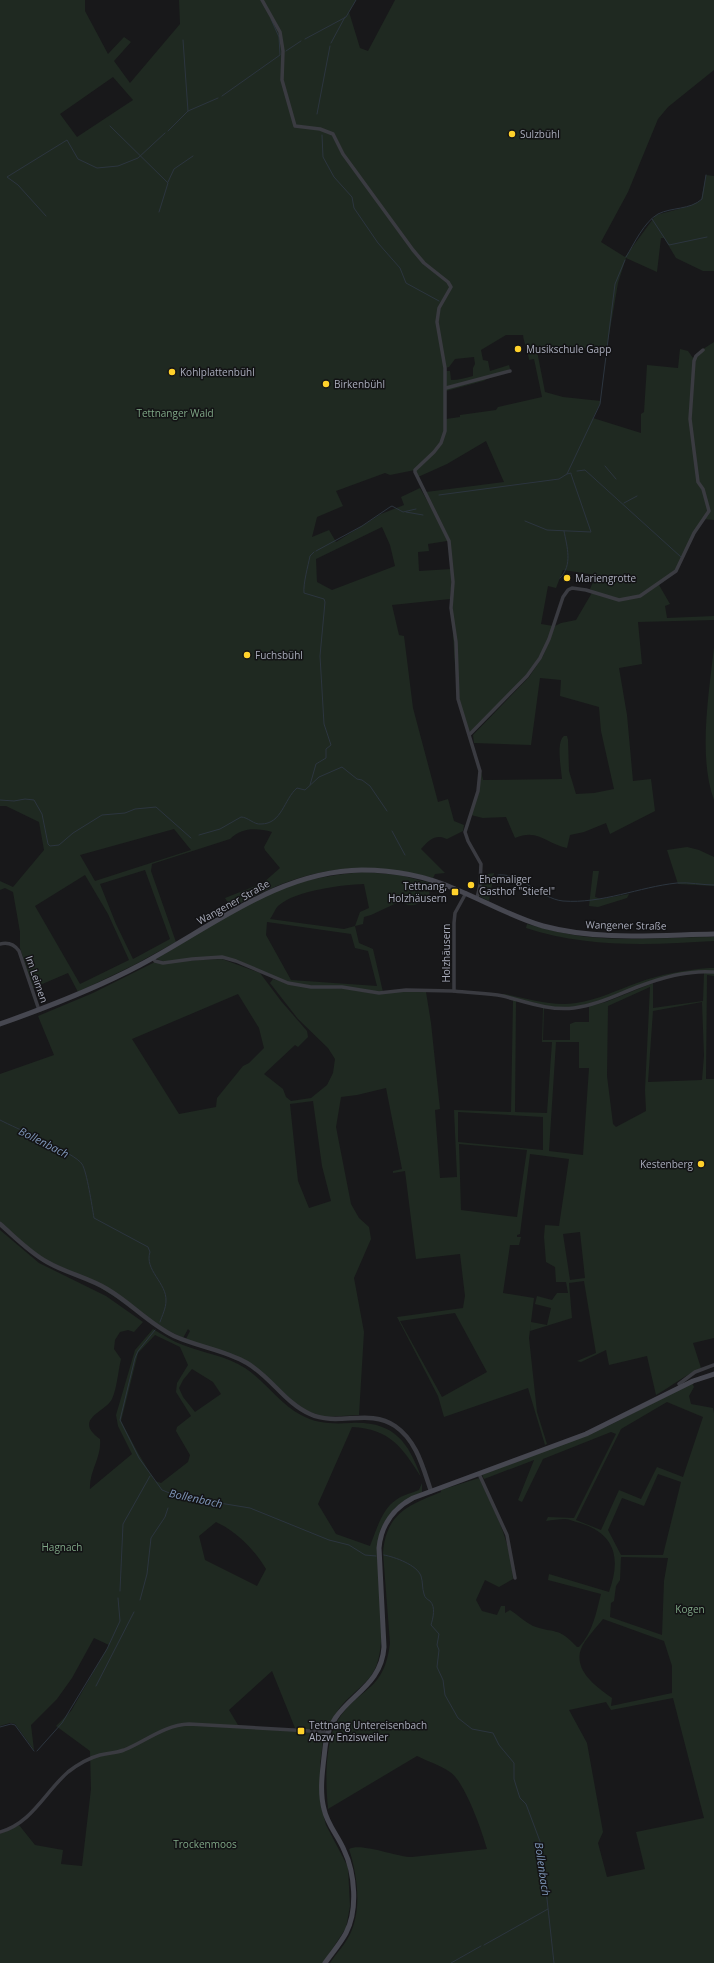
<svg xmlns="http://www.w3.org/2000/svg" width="714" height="1963" font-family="'Open Sans',sans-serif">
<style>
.green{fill:#1f2921;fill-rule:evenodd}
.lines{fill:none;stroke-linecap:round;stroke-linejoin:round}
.stream{stroke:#2c353f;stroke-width:1}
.minor{stroke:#3a3b41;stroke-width:3.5}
.tertiary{stroke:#3a3b41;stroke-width:4.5}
.secondary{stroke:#464750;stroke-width:5}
.poi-dot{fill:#ffd12b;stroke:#131315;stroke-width:1.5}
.labels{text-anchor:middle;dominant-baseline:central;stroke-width:3;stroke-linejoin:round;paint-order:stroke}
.poi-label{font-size:10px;fill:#a9acbb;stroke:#131315;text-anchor:start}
.park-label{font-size:10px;fill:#7fa786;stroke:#131315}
.street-label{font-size:10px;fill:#a9acbb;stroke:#131315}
.water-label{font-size:11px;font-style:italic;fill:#7e96b8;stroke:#131315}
</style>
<rect width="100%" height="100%" fill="#18181a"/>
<!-- green -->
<g class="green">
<path d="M0,0H85V11L108,54L124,37L131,42L114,61L130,83L180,24L179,0H356L349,12L360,48L368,51L395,0H714V70L668,107L658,119L628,192L601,242L625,257L656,215L690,206L701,200L706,175L714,176V271H703L676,258L664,238H661L657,272L626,258L618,283L607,347L537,351L545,392L563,397L601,401L593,418L641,433V414L644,412L647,365L678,368L680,349L688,351L693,358L697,353L714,342V520L703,519L676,572L659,585L670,604L665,606L667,618L714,616V620L638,622L642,664L619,668L627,715L633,781L651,779L655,811L610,834L606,823L584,832L570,835L567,848C546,844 539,828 515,838L506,817L483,818L471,815L479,792L481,772L483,780L562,779C561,768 556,742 564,736H567L568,740L569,771L576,794L594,793L614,789L601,731L599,707L560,696L561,680L540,678L531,745L474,743L473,735L529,677L543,656L555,626L561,623L576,620L593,591L590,589L596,575L563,570L556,588L548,586L541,624L553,626L543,651L526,676L470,732C453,709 452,610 452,578L450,599L392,605L399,635L404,636L413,708L438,802L448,799L454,821L464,825L463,831L447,839C435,833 428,841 421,849L445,873L435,874L433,878C353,858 303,869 231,908L225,898L263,883L280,868L265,850L264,847L272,832C257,828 242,827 230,839L152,864L151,871L176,942L134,965L78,992L68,973L33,988L20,948V932L13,892L5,888L0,890V881L13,887L44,850L39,822L6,806H0ZM113,77L133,100L77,137L60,114ZM506,335H523C524,344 528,350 529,360L534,359L542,397L498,407L496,410L460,415V417L446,419V391L483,381L510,369L509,365L490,371L488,361L483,360L481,350ZM474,357L475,364L473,368V376C465,378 459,380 451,380L450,371H445V368L449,367L455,359ZM486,441L504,482L426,492L432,509L420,488L401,497L404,505L381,514L336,542L329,530L312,537L317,517L343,506L336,491L385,473L390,475L415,470L418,477L447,464ZM382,527L390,545L395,566L332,590L317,582L316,559ZM447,541L450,543L451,569L419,571L418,552L429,551L428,544ZM174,829L191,850L95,881L80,855ZM145,870L170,939L133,959L116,924L100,884ZM85,875L108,914L129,960L80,984L35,906Z"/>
<path d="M714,647V800C698,757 709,693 714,647Z"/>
<path d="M687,847L699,850L714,857V886L678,884L667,850Z"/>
<path d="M593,871H599L595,897L601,899L629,894L627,898L598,907L589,906Z"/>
<path d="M364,872L400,875L430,883L429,899C418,904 410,909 401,901L371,915L364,917L363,924L355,926L359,943L373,949L383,992L312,986L288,982L222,956L166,962L156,959C200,933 245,900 295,884C317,877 341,874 364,872ZM364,884L369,908L360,912L355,926L344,929L270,919C273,915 275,909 278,906C296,890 342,885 364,884ZM267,922L351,934L355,948L368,951L377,986L291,980L266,935Z"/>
<path d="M494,873L489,901L477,895L481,875Z"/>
<path d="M527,924C547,929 567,935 588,937C630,941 672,937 714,937V941C651,945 587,948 526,928Z"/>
<path d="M222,959L260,973L281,1001L307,1031L308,1037L298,1047L295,1045L264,1074L283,1089L286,1097L291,1101L311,1098L327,1085L333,1073L335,1059L328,1048L298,1019L270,983L273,979L299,986L348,989L377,994L405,991L426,992L431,1023L440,1109L435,1110L440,1178L457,1177L454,1110L511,1112L513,1000L516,1001L515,1112L547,1113L552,1042H542L543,1008H544L543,1040H570V1024L575,1022H589V1006L606,1002L653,983V1008L703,1001L704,973H714V976L707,975L706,1079H714V1338L693,1343L701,1368C685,1375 672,1386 656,1395L647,1356L609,1365L606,1350L581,1362L577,1361L596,1353L584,1281L569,1283L572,1318L530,1331L531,1322L547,1325L551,1308L535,1304L537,1296L552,1300L557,1293H568L566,1282H556L555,1267L546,1262L544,1237L545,1225L559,1226L569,1159L530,1154L520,1234L517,1235V1237H521L519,1245H510L503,1293L534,1298L529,1338L537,1412L547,1444L545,1445L528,1388L444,1417L438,1396L397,1317L463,1308L465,1296L460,1254L416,1259L405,1171L393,1173V1171L402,1169L386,1088L357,1095L341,1097L336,1127L351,1204L359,1218L369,1227L371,1239L354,1278L364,1332L359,1415L325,1417L307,1411L293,1401L254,1366L186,1339L190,1331L188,1329L183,1338L165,1329L82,1276L46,1260L29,1248L0,1222V1074L54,1055L38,1016L93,993L155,962ZM650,987L645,1090L646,1111L616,1127L613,1124L607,1076L608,1006ZM238,994L259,1028L264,1048L249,1063L243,1066L217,1098L216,1107L179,1114L132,1039ZM702,1002L704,1056L702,1080L648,1082L653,1011ZM556,1042H579V1068H589L583,1155L549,1151ZM313,1101L322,1166L331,1201L309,1208L298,1181L290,1104ZM458,1112L543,1117V1150L458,1142ZM459,1144L527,1150L517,1217L461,1210ZM580,1232L585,1278L570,1280L563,1234ZM455,1313L487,1372L442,1397L400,1321Z"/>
<path d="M709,968H714V971L658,979L616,996L576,1007L555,1008L502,995L504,994C527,998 552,1007 576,1003C598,1000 617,990 637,983C661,974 685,970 709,968Z"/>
<path d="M0,1230L39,1263L106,1296L143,1322L134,1332L128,1330L120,1332L115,1340L114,1349L121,1359C118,1372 117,1388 112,1399C106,1412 72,1419 100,1439C102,1457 89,1471 90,1489L132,1454L118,1426L116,1415L135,1350L153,1329C163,1335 172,1341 183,1345C203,1353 227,1356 245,1368C266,1382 280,1404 301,1415C317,1424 334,1424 351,1423C393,1421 408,1441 421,1477C402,1447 390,1429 352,1427L318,1504L336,1534L370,1546C376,1531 382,1509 396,1500C402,1495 412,1493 419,1490L422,1483V1492L406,1500L395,1508L380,1530L381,1642C378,1680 365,1680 342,1705C336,1711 332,1723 325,1727C318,1732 304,1729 295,1728L272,1671L229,1710L238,1725L324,1733L320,1764V1802L326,1825L348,1867L350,1906L346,1928L323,1963H0V1834L19,1825L35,1845L63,1850L61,1864L82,1866L91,1789L90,1751L56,1726L71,1711L109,1645L94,1638L72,1678L57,1699L31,1725L34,1750L15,1724L10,1723L0,1726ZM155,1335L180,1347L188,1365L177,1383L176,1392L191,1416L177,1427L176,1431L190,1455L188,1462L161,1483L155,1481L138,1453L121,1421L138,1353ZM192,1369L213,1382L221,1394L195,1412L183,1397L179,1388L183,1380ZM216,1522C236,1531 255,1550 266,1569L257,1586L205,1560L199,1536Z"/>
<path d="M692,1383L694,1387L689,1396L691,1404L713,1408L714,1413V1963H330C337,1952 346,1944 351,1932C362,1907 357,1874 349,1849C361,1842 396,1857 412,1857L487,1849C482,1831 465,1782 450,1772C440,1765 427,1761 417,1756L328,1809V1807C325,1782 325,1737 340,1717C363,1685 384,1691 390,1643L383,1553C386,1513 409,1505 441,1492V1490L479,1478C495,1511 511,1542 513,1579L499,1587L485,1580L476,1600L482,1611L497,1615L501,1606H505V1613L510,1610C518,1615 525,1622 533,1626C554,1634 558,1626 577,1647H579C593,1632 596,1613 601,1594L548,1580L549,1574L609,1592C621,1559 616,1534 580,1523C575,1522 570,1519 565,1519C559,1519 552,1520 546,1521L548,1517L574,1518L616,1434L611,1432L543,1459L522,1502L518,1500L534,1460L484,1479L482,1475L608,1426ZM667,1402L703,1417L683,1477L657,1467L641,1499L619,1490L601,1530L576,1520L621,1429ZM658,1474L681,1482L663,1555H621L608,1530L622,1498L644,1506ZM621,1557L668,1558L664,1581L662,1635L610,1617L611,1603L614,1601L616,1586L620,1580ZM603,1619L664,1641L672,1666V1693L611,1706L612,1698C598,1688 573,1671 581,1649C585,1639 596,1628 603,1619ZM673,1698L704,1818L636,1832L645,1869L607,1877L598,1843L603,1832L587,1743L569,1710L606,1702L611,1710Z"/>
</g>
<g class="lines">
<!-- stream -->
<g class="stream">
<path d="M305,39L346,17L356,0"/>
<path d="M183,40L188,111"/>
<path d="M331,43L345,17"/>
<path d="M286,51L301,41"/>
<path d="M222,96L280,55L279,37L271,19"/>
<path d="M317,114L330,46"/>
<path d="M110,126L168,183L159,212"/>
<path d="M168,131L188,111L218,98"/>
<path d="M322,135L323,157L334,177L352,197L354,208L378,243L400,268L406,283L439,301"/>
<path d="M168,182L174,169L193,156"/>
<path d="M46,216L18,185L7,177L67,140L78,159L97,168L118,166L138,158L165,133"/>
<path d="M652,219L669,245L707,237"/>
<path d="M626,257C634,244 644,222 658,214C672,207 690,210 702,199L706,175"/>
<path d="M605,466L616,479"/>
<path d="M577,471L585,470L681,557"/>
<path d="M439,495L559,479L567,474L600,404L615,284L625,260"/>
<path d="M624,503L637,496"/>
<path d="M406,512L423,515"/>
<path d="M525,521L547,530L591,532L571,474V473L567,474"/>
<path d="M316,551L362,526L390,507L392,506L403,512L416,509"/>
<path d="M560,578C573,565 567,547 564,531"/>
<path d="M310,785L316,764L326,758V749L331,745L324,724L320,656L325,602L324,599L304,593C303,584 308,566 310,556L314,552"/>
<path d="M0,800L14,801L25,799L34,800L42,814L48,844L50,846L59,845L73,833L102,815L125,813L135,809L156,807L191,838"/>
<path d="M392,831L405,855"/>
<path d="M199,835L220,829L241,817C248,817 254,825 261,824C282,824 284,799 297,788L305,790L319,777L342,767L357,779L362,780L370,786L387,811"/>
<path d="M498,875C519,872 541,899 563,901C602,904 639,887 677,883C689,882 702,885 714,885"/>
<path d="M0,1120C15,1128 75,1153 82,1164C87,1172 92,1206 94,1218L148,1247L150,1252C144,1270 167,1283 166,1301C166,1308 162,1316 160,1322"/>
<path d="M155,1330L138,1351L135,1358L120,1420L139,1458L162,1490L177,1496L250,1508L329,1540L349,1545L365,1555L376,1556"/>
<path d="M384,1555C395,1557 417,1565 421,1576C423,1582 422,1588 424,1594C425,1598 427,1599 430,1601C436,1607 433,1618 431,1625L439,1634L437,1645L439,1650L437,1667L443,1680L445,1695L458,1718L472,1729L493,1733L499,1745L514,1763V1779L518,1792L520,1798L526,1804L541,1844L554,1963"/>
<path d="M120,1591L123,1524L150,1476"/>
<path d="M140,1600L147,1574L151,1538L165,1517L168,1508"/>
<path d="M96,1686L134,1612"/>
<path d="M0,1727L11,1724L15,1725L34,1751"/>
<path d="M37,1751L62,1723L107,1649L120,1621L118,1598"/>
<path d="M484,1945L548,1909"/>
<path d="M451,1963L481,1946"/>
</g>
<!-- minor -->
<g class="minor">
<path d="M262,0L280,32L283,51L282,80L295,126L320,129L333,134L343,154L413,250L424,263L448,282L451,287L439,308L437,322L445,368V431L441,443L434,452L415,470V472L449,541L453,582L451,608L456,642L458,699L480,771L478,791L465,832L468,841L481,864L480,885L477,898"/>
<path d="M446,388L510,371"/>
<path d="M470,734L527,676L540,658L549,639L563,597L568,590L572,588L586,590L619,600L640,596L676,571L694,533L709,511L703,489L698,482L690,419L694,361L696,356L703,350"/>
<path d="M466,893L455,913L454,923V991C470,993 487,993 503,996C526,1002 550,1011 574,1008C598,1005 618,994 640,986C663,977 690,970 714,972"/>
<path d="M0,944C8,942 14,944 19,951L39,1010"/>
<path d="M153,958L155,961L163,963L192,959L222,957L236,961L288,983L311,987H342L379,993L406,990L454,991"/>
<path d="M681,1386L679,1384L695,1372L714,1365"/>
<path d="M479,1474L507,1535L515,1578"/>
<path d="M0,1832C32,1823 45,1792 68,1772C77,1765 89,1758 100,1755C108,1753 116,1753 124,1750C146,1741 164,1725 189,1724L328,1732"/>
</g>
<!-- tertiary -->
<path class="tertiary" d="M0,1224C15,1237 29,1252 47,1262C66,1273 89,1278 107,1289C131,1303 149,1324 174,1336C198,1347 225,1350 247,1363C271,1377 285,1403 310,1414C338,1427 369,1408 395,1426C417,1441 423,1468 431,1491"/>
<!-- secondary -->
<g class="secondary">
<path d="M0,1024C48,1007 95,989 140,965C212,927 278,871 362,870C394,870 426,876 455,889C485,901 512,917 543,926C599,941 657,935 714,934"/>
<path d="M325,1963C332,1953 340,1944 346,1933C358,1910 355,1873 344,1850C338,1836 327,1824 324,1809C319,1790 323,1768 325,1748C329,1698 381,1695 384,1647L379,1548C381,1525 394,1508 413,1498L586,1434L693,1381L714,1374"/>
</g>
</g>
<!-- markers -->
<g class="poi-dot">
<circle cx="512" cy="134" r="4"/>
<circle cx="518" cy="349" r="4"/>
<circle cx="172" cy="372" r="4"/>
<circle cx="326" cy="384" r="4"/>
<circle cx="567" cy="578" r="4"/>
<circle cx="247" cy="655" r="4"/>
<circle cx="471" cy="885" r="4"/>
<rect x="451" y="888" width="8" height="8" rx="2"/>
<circle cx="701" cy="1164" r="4"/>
<rect x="297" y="1727" width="8" height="8" rx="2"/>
</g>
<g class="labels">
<!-- poi labels -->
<g class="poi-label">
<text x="520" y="134">Sulzbühl</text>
<text x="526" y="349">Musikschule Gapp</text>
<text x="180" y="372">Kohlplattenbühl</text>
<text x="334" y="384">Birkenbühl</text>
<text x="575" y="578">Mariengrotte</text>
<text x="255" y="655">Fuchsbühl</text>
<text x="479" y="879">Ehemaliger<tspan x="479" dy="12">Gasthof "Stiefel"</tspan></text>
<text x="447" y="886" text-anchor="end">Tettnang,<tspan x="447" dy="12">Holzhäusern</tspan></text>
<text x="693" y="1164" text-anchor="end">Kestenberg</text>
<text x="309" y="1725">Tettnang Untereisenbach<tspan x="309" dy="12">Abzw Enzisweiler</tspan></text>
</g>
<!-- park labels -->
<g class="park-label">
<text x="175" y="413">Tettnanger Wald</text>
<text x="62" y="1547">Hagnach</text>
<text x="690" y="1609">Kogen</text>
<text x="205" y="1844">Trockenmoos</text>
</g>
<!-- street labels -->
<g class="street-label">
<text transform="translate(233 902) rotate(-29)">Wangener Straße</text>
<text transform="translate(626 925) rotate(1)">Wangener Straße</text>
<text transform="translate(446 953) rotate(-90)">Holzhäusern</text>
<text transform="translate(37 979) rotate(71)">Im Leimen</text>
</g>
<!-- water labels -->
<g class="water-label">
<text transform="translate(44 1142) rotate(27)">Bollenbach</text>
<text transform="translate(196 1498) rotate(12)">Bollenbach</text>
<text transform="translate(543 1869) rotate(82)">Bollenbach</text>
</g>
</g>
</svg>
